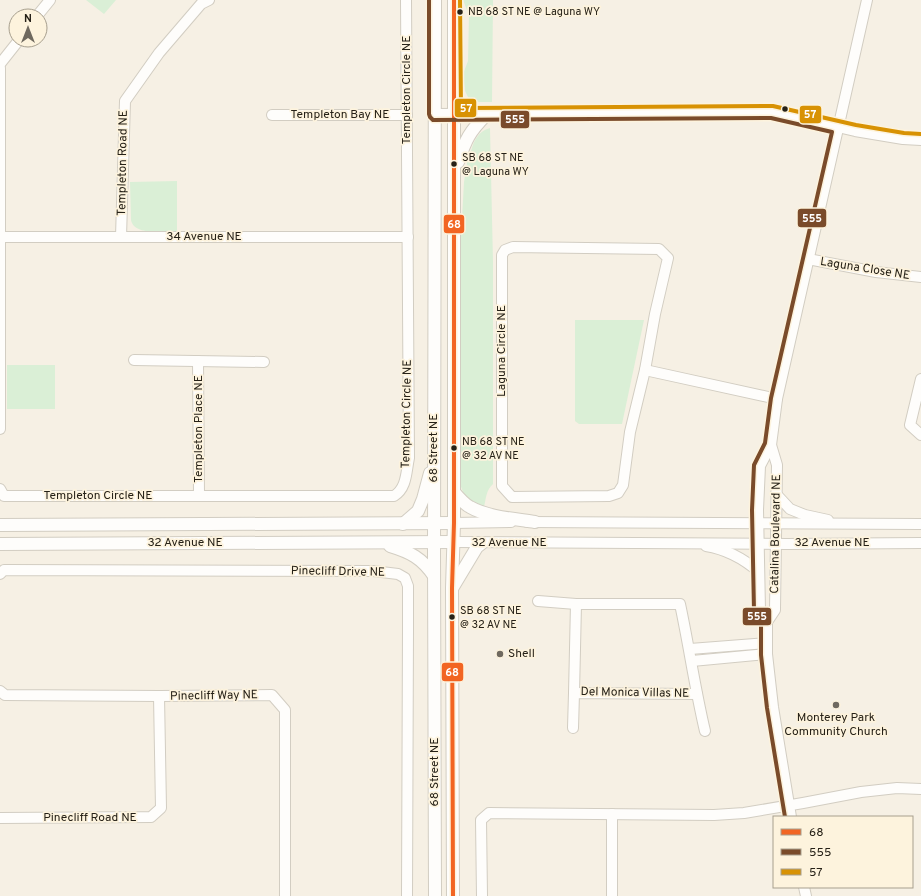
<svg xmlns="http://www.w3.org/2000/svg" width="921" height="896" font-family="Overpass,sans-serif">
<style>
.green{fill:#daefd6}
.lines{fill:none;stroke-linecap:round;stroke-linejoin:round}
.minor-casing{stroke:#d2cdc2;stroke-width:12}
.major-casing{stroke:#d2cdc2;stroke-width:14}
.minor{stroke:#fefdfb;stroke-width:10}
.major{stroke:#fefdfb;stroke-width:12}
.bus-1-casing{stroke:#fdf3dd;stroke-width:7}
.bus-2-casing{stroke:#fdf3dd;stroke-width:7}
.bus-3-casing{stroke:#fdf3dd;stroke-width:7}
.bus-1{stroke:#f26522;stroke-width:4}
.bus-2{stroke:#7a4b2a;stroke-width:4}
.bus-3{stroke:#d89203;stroke-width:4}
.bus-dot{fill:#262117;stroke:#fdf3dd;stroke-width:1.5}
.poi-dot{fill:#6f695f;stroke:#fdf3dd;stroke-width:1.5}
.labels{text-anchor:middle;dominant-baseline:central;stroke-width:3.5;stroke-linejoin:round;paint-order:stroke}
.bus-label{font-size:11px;fill:#262117;stroke:#fdf3dd;text-anchor:start}
.street-label{font-size:12px;fill:#262117;stroke:#fdf3dd}
.poi-label{font-size:12px;fill:#262117;stroke:#fdf3dd;text-anchor:start}
.line-badge{stroke:#fdf3dd;stroke-width:1.5}
.badge-label{font-size:11px;text-anchor:middle;font-weight:bold;fill:#fff}
</style>
<rect width="100%" height="100%" fill="#f6f0e4"/>
<!-- green -->
<g class="green">
<path d="M86,0H116L104,14Z"/>
<path d="M463,0H493L492,102H479L473,100L468,97L465,91L463,74L468,61L469,15Z"/>
<path d="M490,128L493,262V484C486,490 486,499 484,507C469,502 464,498 460,483V254L464,182L469,151H471C474,141 478,131 490,128Z"/>
<path d="M177,181V231C163,231 134,236 131,220L130,182Z"/>
<path d="M575,320H644L622,424H579L575,421Z"/>
<rect x="7" y="365" width="48" height="44"/>
</g>
<g class="lines">
<!-- minor casing -->
<g class="minor-casing">
<g id="minor">
<path d="M37,16L50,0"/>
<path d="M0,64L19,40"/>
<path d="M0,68V429"/>
<path d="M435,114L772,112L855,131L903,139L921,140"/>
<path d="M272,115H407"/>
<path d="M0,237H408"/>
<path d="M121,237L125,101L159,53L201,4L209,0"/>
<path d="M513,247L659,249L668,258L655,314L645,370L630,432L623,485L618,493L609,496L512,497L502,486V255L505,250Z"/>
<path d="M808,259L876,272L921,277"/>
<path d="M134,360L264,362"/>
<path d="M198,361L199,496"/>
<path d="M645,370L777,399"/>
<path d="M921,379L910,425L921,435"/>
<path d="M0,489L4,496H394C407,488 406,472 409,458L406,0"/>
<path d="M776,494L790,509L805,515L828,520"/>
<path d="M527,522L921,524"/>
<path d="M454,523L511,522"/>
<path d="M454,542L787,544L921,543"/>
<path d="M706,546C725,549 744,559 759,572"/>
<path d="M0,574L4,570L373,571L398,574L405,578L408,586V629L407,896"/>
<path d="M538,601L576,604H680C689,646 695,689 705,731"/>
<path d="M767,622L775,610L777,465L771,445"/>
<path d="M690,649L767,643"/>
<path d="M692,661L767,654"/>
<path d="M0,691L5,695L159,696L272,695L285,710V896"/>
<path d="M574,693L576,604"/>
<path d="M573,728L574,693L697,694"/>
<path d="M612,814V896"/>
<path d="M791,817L773,707L767,654V622L760,610L758,510L760,466L771,445L777,399L867,0"/>
<path d="M0,818L151,817L161,808L159,696"/>
<path d="M804,887L806,896"/>
<path d="M482,896L481,820L489,813L714,815L744,813L803,803L861,792L897,788L921,789"/>
</g>
</g>
<!-- major casing -->
<g class="major-casing">
<g id="major">
<path d="M458,162C466,139 469,132 487,114"/>
<path d="M454,492C459,498 464,504 470,507C487,517 516,519 535,522"/>
<path d="M403,524L418,511L423,499L430,473"/>
<path d="M0,525L454,523"/>
<path d="M0,544L454,542"/>
<path d="M390,546C410,552 422,558 434,576"/>
<path d="M453,587L477,547L482,543"/>
<path d="M435,896L434,554L435,0"/>
<path d="M453,896L452,588L454,523V0"/>
</g>
</g>
<!-- minor -->
<use href="#minor" class="minor"/>
<!-- major -->
<use href="#major" class="major"/>
<!-- bus-1 casing -->
<g class="bus-1-casing">
<path id="bus-1" d="M453,896L452,588L454,523V0"/>
</g>
<!-- bus-2 casing -->
<g class="bus-2-casing">
<path id="bus-2" d="M429,0V114L430,117L433,120L771,118L832,132L771,398L765,443L754,465L752,510L754,611L761,624V655L767,708L785,817"/>
</g>
<!-- bus-3 casing -->
<g class="bus-3-casing">
<path id="bus-3" d="M460,0L461,108L773,106L856,125L904,133L921,134"/>
</g>
<!-- bus-1 -->
<use href="#bus-1" class="bus-1"/>
<!-- bus-2 -->
<use href="#bus-2" class="bus-2"/>
<!-- bus-3 -->
<use href="#bus-3" class="bus-3"/>
</g>
<!-- markers -->
<g class="bus-dot">
<circle cx="460" cy="12" r="3.5"/>
<circle cx="785" cy="109" r="3.5"/>
<circle cx="454" cy="164" r="3.5"/>
<circle cx="454" cy="448" r="3.5"/>
<circle cx="452" cy="617" r="3.5"/>
</g>
<g class="poi-dot">
<circle cx="500" cy="654" r="4"/>
<circle cx="836" cy="705" r="4"/>
</g>
<g class="labels">
<!-- bus labels -->
<g class="bus-label">
<text x="468" y="12">NB 68 ST NE @ Laguna WY</text>
<text x="462" y="158">SB 68 ST NE<tspan x="462" dy="14">@ Laguna WY</tspan></text>
<text x="462" y="442">NB 68 ST NE<tspan x="462" dy="14">@ 32 AV NE</tspan></text>
<text x="460" y="611">SB 68 ST NE<tspan x="460" dy="14">@ 32 AV NE</tspan></text>
</g>
<!-- street labels -->
<g class="street-label">
<text transform="translate(407 90) rotate(-90)">Templeton Circle NE</text>
<text x="340" y="115">Templeton Bay NE</text>
<text transform="translate(123 163) rotate(-89)">Templeton Road NE</text>
<text x="204" y="237">34 Avenue NE</text>
<text transform="translate(865 269) rotate(9)">Laguna Close NE</text>
<text transform="translate(502 351) rotate(-90)">Laguna Circle NE</text>
<text transform="translate(407 414) rotate(-89)">Templeton Circle NE</text>
<text transform="translate(199 429) rotate(-90)">Templeton Place NE</text>
<text transform="translate(434 448) rotate(-90)">68 Street NE</text>
<text x="98" y="496">Templeton Circle NE</text>
<text transform="translate(776 534) rotate(-89)">Catalina Boulevard NE</text>
<text x="185" y="543">32 Avenue NE</text>
<text x="509" y="543">32 Avenue NE</text>
<text x="832" y="543">32 Avenue NE</text>
<text transform="translate(338 572) rotate(1)">Pinecliff Drive NE</text>
<text transform="translate(635 693) rotate(1)">Del Monica Villas NE</text>
<text transform="translate(214 696) rotate(-1)">Pinecliff Way NE</text>
<text transform="translate(435 772) rotate(-90)">68 Street NE</text>
<text x="90" y="818">Pinecliff Road NE</text>
</g>
<!-- poi labels -->
<g class="poi-label">
<text x="508" y="654">Shell</text>
<text x="836" y="718" text-anchor="middle">Monterey Park<tspan x="836" dy="14">Community Church</tspan></text>
</g>
</g>
<g class="line-badge">
<rect x="454" y="98" width="23" height="20" rx="4" fill="#d89203"/>
<rect x="799" y="105" width="23" height="19" rx="4" fill="#d89203"/>
<rect x="500" y="110" width="30" height="19" rx="4" fill="#7a4b2a"/>
<rect x="797" y="208" width="30" height="20" rx="4" fill="#7a4b2a"/>
<rect x="443" y="214" width="22" height="20" rx="4" fill="#f26522"/>
<rect x="742" y="607" width="30" height="19" rx="4" fill="#7a4b2a"/>
<rect x="441" y="662" width="23" height="20" rx="4" fill="#f26522"/>
</g>
<g class="badge-label">
<text x="466" y="112">57</text>
<text x="810" y="118">57</text>
<text x="515" y="123">555</text>
<text x="812" y="222">555</text>
<text x="454" y="228">68</text>
<text x="757" y="620">555</text>
<text x="452" y="676">68</text>
</g>
<!-- legend -->
<rect x="773" y="816" width="140" height="72" fill="#fdf3dd" stroke="#a79f8e"/>
<rect x="781" y="829" width="20" height="6" fill="#f26522" stroke="#a79f8e"/>
<text x="809" y="836" font-size="12" fill="#262117">68</text>
<rect x="781" y="849" width="20" height="6" fill="#7a4b2a" stroke="#a79f8e"/>
<text x="809" y="856" font-size="12" fill="#262117">555</text>
<rect x="781" y="869" width="20" height="6" fill="#d89203" stroke="#a79f8e"/>
<text x="809" y="876" font-size="12" fill="#262117">57</text>
<!-- north arrow -->
<g transform="translate(28 28)"><circle r="19" fill="#fdf3dd" stroke="#a79f8e"/>
<path d="M0-3L7 15L0 10L-7 15Z" fill="#6f695f"/>
<text y="-6" font-size="11" font-weight="bold" text-anchor="middle" fill="#262117">N</text>
</g>
</svg>
